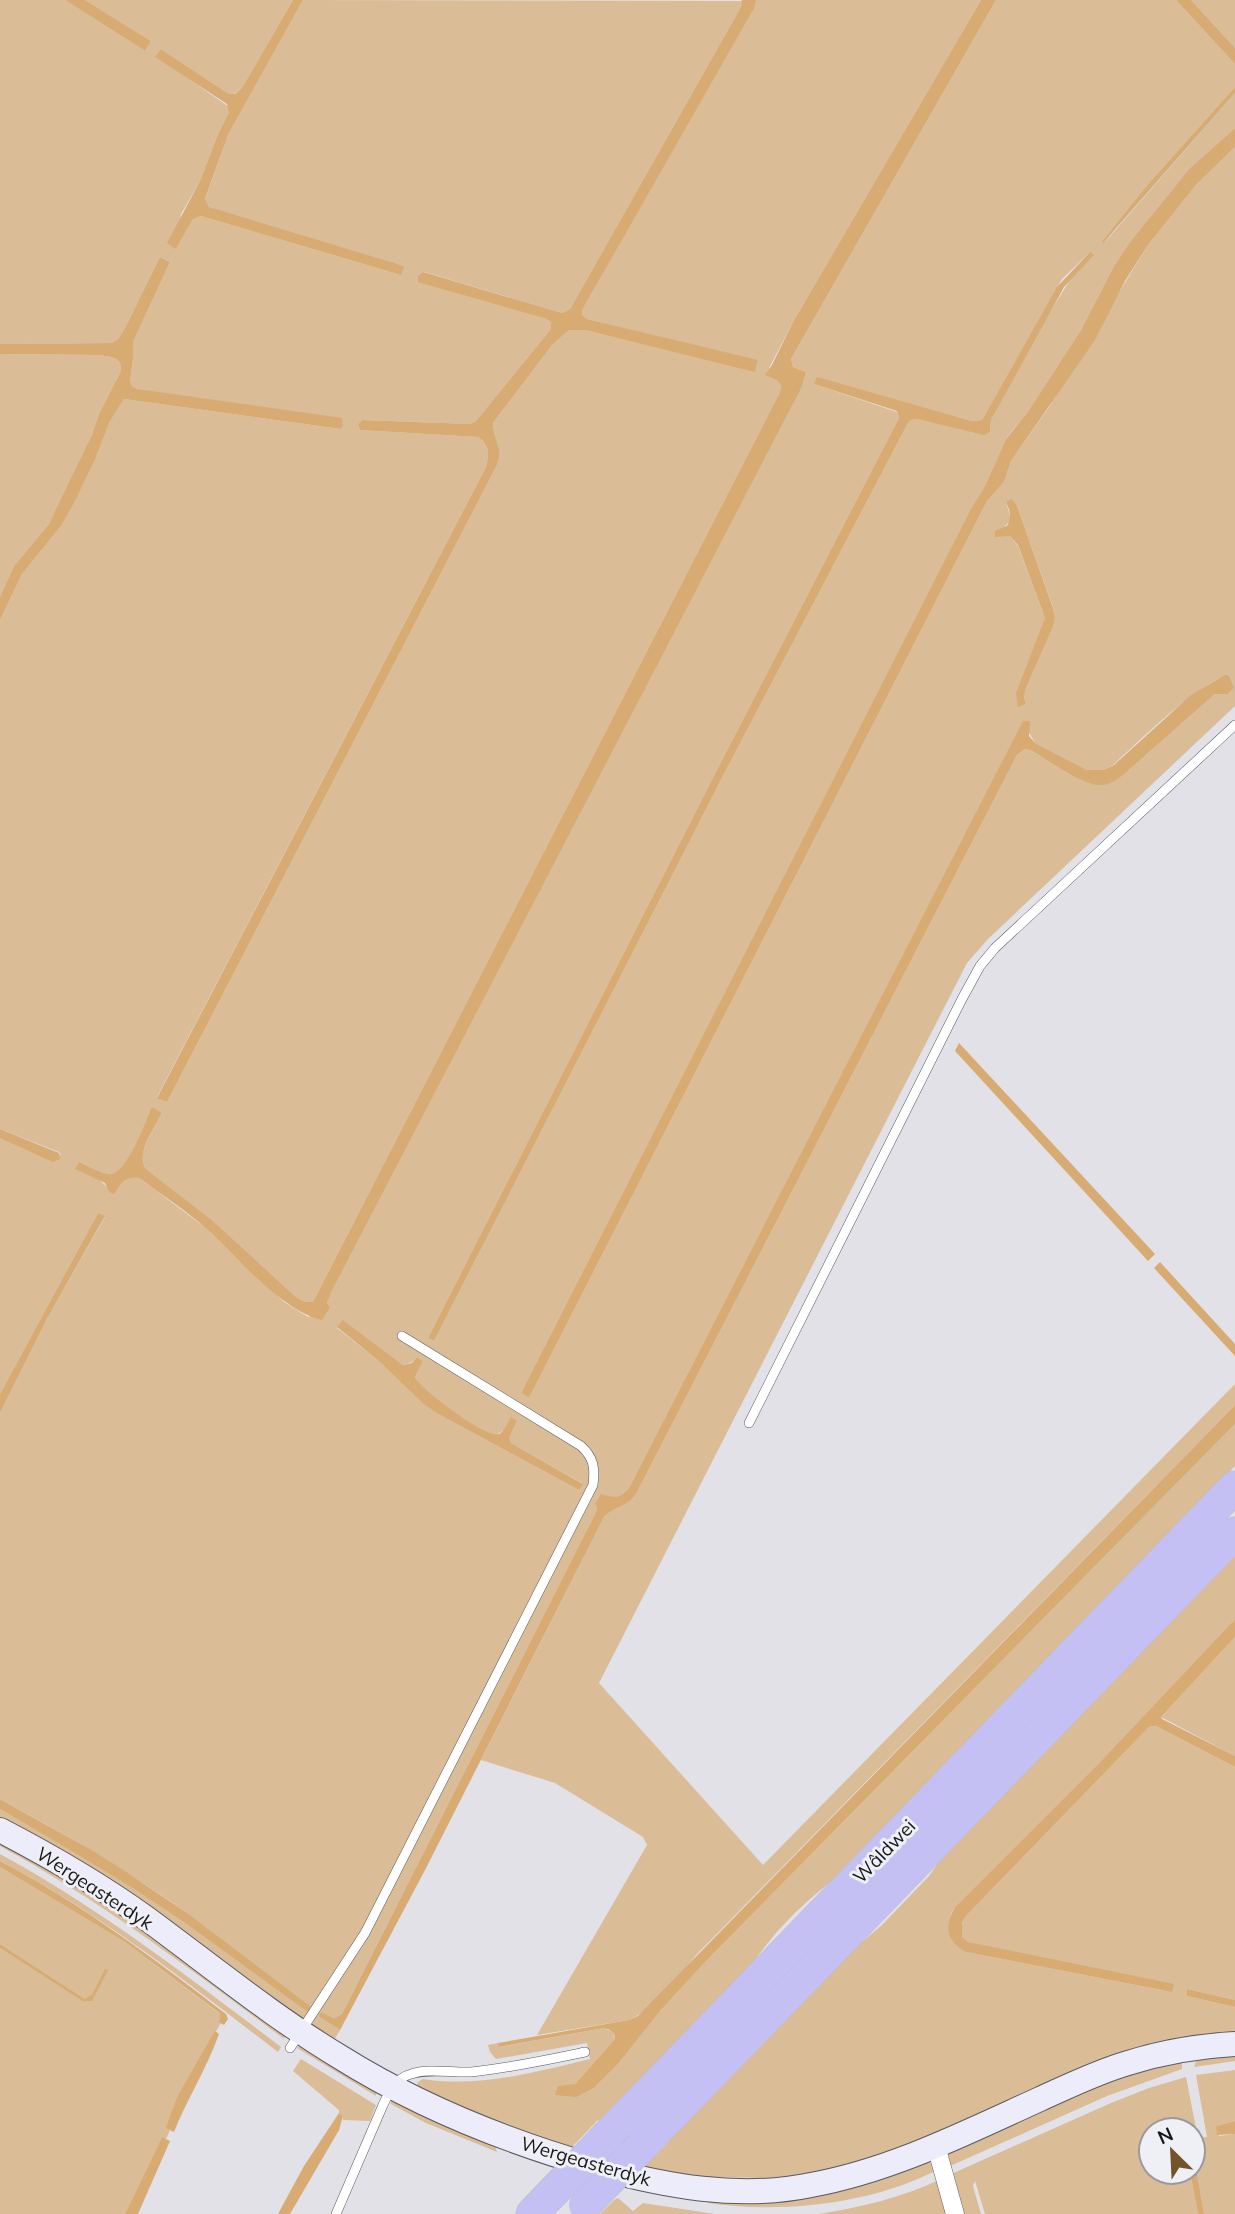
<svg xmlns="http://www.w3.org/2000/svg" width="1235" height="2214" font-family="Mulish,sans-serif">
<style>
.green{fill:#dabc97;fill-rule:evenodd}
.water{fill:#d7ab71}
.lines{fill:none;stroke-linecap:round;stroke-linejoin:round}
.lane-casing{stroke:#5a595f;stroke-width:10}
.street-casing{stroke:#5a595f;stroke-width:19}
.secondary-casing{stroke:#5a595f;stroke-width:26}
.highway-casing{stroke:#bebebf;stroke-width:33}
.lane{stroke:#fff;stroke-width:9}
.street{stroke:#fff;stroke-width:18}
.secondary{stroke:#edecfb;stroke-width:24}
.highway{stroke:#c4c0f3;stroke-width:32}
.highway-bridge-casing{stroke:#bebebf;stroke-width:33;stroke-linecap:butt}
.highway-bridge{stroke:#c4c0f3;stroke-width:32}
.labels{text-anchor:middle;dominant-baseline:central;stroke-width:6;stroke-linejoin:round;paint-order:stroke}
.street-label{font-size:19px;fill:#18171a;stroke:#efeff6}
</style>
<rect width="100%" height="100%" fill="#e2e1e8"/>
<!-- green -->
<g class="green">
<path d="M0,0H65L145,51L151,41L85,0H293L242,88L234,94H229L161,49L156,56L229,107V112L218,134L200,181L181,214L176,249L193,219L201,216L401,275L209,207L205,200L228,135L303,0L742,1L741,7L570,309L562,313L424,272L421,273L544,318L551,322V329L476,421L470,424L362,420L358,424L360,430L478,437C490,445 489,454 486,467L157,1097L167,1102L497,465C504,447 493,440 493,423L552,345L569,330H585L755,371L758,361L587,319L582,315V310L756,0H981L793,322L769,368L781,384L780,392L313,1302H305L296,1297L212,1220L146,1169C135,1153 155,1129 162,1113L152,1108C146,1122 127,1172 111,1174C102,1174 88,1166 79,1162L115,1194C120,1183 126,1176 139,1178L206,1228L284,1302L308,1317L330,1307L327,1303L330,1292L802,387L806,372L793,367L791,359L996,0H1176L1235,64V87L1149,183L1104,243L1235,93V128L1189,169L1130,242L1114,266L1081,330L1027,413L1007,437L985,486L971,510L521,1393L529,1398L987,501L1004,482L1011,461L1049,407L1148,245L1196,185L1235,147V706L988,939L967,963L599,1683L763,1865L1235,1384V1405L699,1952C680,1973 655,2009 629,2020L537,2035L647,1845L643,1837L555,1783L481,1760L604,1517C615,1506 626,1508 636,1494L1017,755L1025,749L1030,750C1058,765 1091,795 1122,776L1215,694H1228L1234,688L1230,677L1226,674C1183,697 1149,732 1113,765L1103,770H1087L1035,743L1023,722L629,1488C620,1499 614,1498 601,1495L595,1504L597,1508L595,1514L342,2014L334,2020L321,2012L318,2016L340,2030L333,2042L311,2028L313,2020L360,1948L593,1496C602,1476 601,1459 585,1444L427,1347L579,1449C590,1461 591,1470 589,1486L365,1927L305,2018L301,2021L0,1820V1809C62,1844 123,1880 182,1921C224,1951 265,1982 307,2011C269,1979 232,1946 191,1916C131,1872 66,1835 0,1799V1413L48,1317L105,1217L98,1213L0,1394V1138L61,1155L59,1152L0,1129V620L22,574L61,526L72,507L109,423L124,399L341,429L343,426L137,389L132,386L130,381L133,359V342L170,262L160,257L125,328L118,339L112,343L0,344ZM1090,252C1051,304 1022,362 991,420L990,432L984,434L917,419L911,420L908,423L725,772L434,1341L428,1338L718,768L899,418L897,412L814,384L818,378L972,421L982,420L1062,279ZM1006,502L1017,506L1053,607L1055,618L1053,627L1026,688L1024,697L1026,704L1018,708L1045,618L1018,546L1010,536L995,531L1003,529L1011,519ZM344,1321L403,1365L412,1362L417,1357L423,1361L415,1377C423,1393 479,1432 496,1435L517,1421L508,1437L511,1443L582,1483L579,1490L440,1415L381,1363L337,1328Z"/>
<path d="M1191,0H1235V48Z"/>
<path d="M0,354L98,355C110,357 122,356 121,371L99,414L91,437L64,497L49,524L14,566L0,597Z"/>
<path d="M1235,1424V1466L838,1876C803,1903 770,1934 747,1973L601,2123L598,2120L571,2148L510,2128L417,2087L418,2082L423,2079C479,2088 536,2072 590,2059L587,2043L496,2059L490,2052L488,2045L498,2043L500,2047L604,2028L613,2032L615,2039L575,2084L568,2086L595,2087L618,2064L661,2010L707,1960Z"/>
<path d="M1235,1551V1619L1101,1761L955,1907L951,1914L966,1952L1172,1992L968,1942L962,1937C961,1929 961,1924 965,1917L1149,1727L1156,1726L1235,1767V2000L1187,1989V1996L1235,2007V2034L1009,2103L868,2161L794,2176L771,2178L705,2177L644,2167L669,2142L674,2132L842,1959L882,1925L929,1876L951,1844Z"/>
<path d="M1235,1637V1756L1161,1717Z"/>
<path d="M0,1839L117,1908L286,2033L284,2039C192,1970 101,1901 0,1846Z"/>
<path d="M0,1854C101,1909 190,1978 281,2047L278,2052C189,1984 100,1913 0,1861Z"/>
<path d="M0,1867L125,1942L220,2014L219,2021L221,2023L177,2097L167,2128L170,2130L166,2139L162,2137L125,2214H0V1948L82,2001H91L105,1969L92,1994L85,1999L0,1944Z"/>
<path d="M302,2044L376,2092V2096L297,2048Z"/>
<path d="M1235,2053V2061L1194,2067L1198,2056Z"/>
<path d="M301,2059L376,2105L370,2121L343,2120V2116L339,2113V2110L293,2071Z"/>
<path d="M1179,2059L1182,2063V2069L1107,2096L948,2167L947,2158L953,2148L1113,2077Z"/>
<path d="M1235,2070V2121L1216,2126L1219,2136L1235,2134V2214H1204L1193,2150V2130H1151V2172H1190L1198,2214H985L975,2181L973,2186L981,2214H958L949,2175L1111,2103L1149,2088L1186,2077L1198,2138L1207,2137L1196,2075Z"/>
<path d="M391,2100L495,2145L497,2152L426,2123L391,2104Z"/>
<path d="M927,2162L933,2164L937,2170C872,2204 780,2214 708,2203L709,2199Z"/>
<path d="M941,2179L950,2214H819C862,2207 901,2198 941,2179Z"/>
<path d="M618,2198L633,2211L643,2203L715,2214H600L614,2200Z"/>
</g>
<!-- water -->
<g class="water">
<path d="M65,0H85L151,41L145,51Z"/>
<path d="M293,0H303L228,135L205,199L209,207L397,264L404,267L401,275L201,216L193,219L176,249L167,243L200,181L218,134L229,112L227,104L155,57L161,49L229,94H235L242,88Z"/>
<path d="M742,0H756L754,8L582,310V315L587,319L758,360L755,372L585,330H569L552,345L493,423C493,440 504,447 497,465L167,1102L157,1098L486,467C489,454 490,445 478,437L360,430L358,424L362,420L470,424L476,421L551,329V322L544,318L418,282V276L423,272L562,313L570,309L741,7Z"/>
<path d="M981,0H996L791,359L793,367L806,372L802,387L331,1292L327,1303L330,1307L322,1320C280,1310 240,1259 208,1230C187,1211 162,1195 139,1178C126,1176 120,1183 115,1194L109,1192L105,1183L75,1169L79,1162C88,1166 102,1174 111,1174C127,1172 146,1121 152,1107L162,1113C155,1128 135,1153 146,1169L212,1220L296,1297L305,1302H313L780,392L781,385L777,380L765,375L772,365L793,322Z"/>
<path d="M1176,0H1191L1235,48V64Z"/>
<path d="M1235,87V93L1103,243L1102,242L1149,183Z"/>
<path d="M1235,128V147L1196,185L1148,245L1125,281L1095,340L1011,461L1004,482L987,501L529,1398L521,1393L971,509L985,486L1006,439L1027,413L1081,330L1114,266L1130,242L1189,169Z"/>
<path d="M1090,252L1094,255L1064,287L991,420L990,432L984,435L917,419L911,420L908,423L725,772L434,1341L428,1338L718,768L899,418L897,411L814,384L817,377L972,421L982,420L1057,287Z"/>
<path d="M160,257L170,262L133,342V359L130,381L132,386L137,389L342,418L343,426L341,429L124,399L109,423L95,459L72,507L61,526L22,574L0,620V597L14,566L49,524L91,437L99,414L121,371C122,356 110,357 98,355L0,354V344L112,343L118,339L125,328Z"/>
<path d="M1012,499L1017,506L1053,608L1055,618L1053,627L1026,688L1024,697L1026,704L1018,708L1016,693L1045,618L1018,545L1010,536L995,537V531L1007,526C1012,516 1010,511 1006,502Z"/>
<path d="M1226,674L1230,677L1234,688L1228,694H1215L1122,776C1116,780 1109,785 1101,785C1083,786 1047,759 1030,750L1025,749L1017,755L636,1494C626,1508 615,1506 604,1517L424,1872L340,2030L318,2016L321,2012L334,2019L342,2014L595,1514L597,1508L595,1504L601,1494C614,1498 620,1499 629,1488L1023,721H1030L1029,736L1035,743L1087,770H1103L1114,765L1191,695Z"/>
<path d="M959,1043L1155,1254L1148,1261L955,1051Z"/>
<path d="M0,1129L59,1153L60,1159L53,1162L0,1138Z"/>
<path d="M98,1213L105,1216L48,1317L0,1413V1394Z"/>
<path d="M1160,1262L1235,1344V1356L1154,1268Z"/>
<path d="M343,1320L403,1365L412,1363L417,1357L423,1361L415,1377C421,1390 487,1439 499,1434C504,1432 508,1422 511,1417L517,1421L509,1437L511,1443L583,1484L579,1490L440,1415L425,1405L381,1363L337,1327Z"/>
<path d="M1235,1405V1424L707,1960L661,2010L618,2064L595,2087L576,2097L555,2095L558,2086L575,2084L615,2039C615,2032 611,2030 604,2028L499,2047L498,2043L629,2020L638,2016Z"/>
<path d="M1235,1619V1637L1161,1717L1162,1719L1235,1756V1767L1156,1726L1149,1727L965,1917L962,1923V1937L968,1942L1174,1984L1172,1992L966,1952C946,1941 944,1927 955,1907L1101,1761Z"/>
<path d="M0,1799L93,1851L125,1871L190,1915L311,2007L308,2012C265,1982 224,1951 182,1921C123,1880 62,1845 0,1809Z"/>
<path d="M0,1861C81,1903 154,1959 226,2014L228,2019L224,2025L219,2022L220,2014L218,2012L125,1942L0,1867Z"/>
<path d="M0,1944L85,1999L92,1994L105,1969L108,1970L92,2001H82L0,1948Z"/>
<path d="M1187,1989L1235,2000V2007L1187,1996Z"/>
<path d="M215,2031L219,2034C207,2068 187,2099 174,2132L166,2128L177,2097Z"/>
<path d="M339,2113L343,2116L339,2130L290,2214H278L304,2166Z"/>
<path d="M1235,2121V2134L1217,2135L1216,2126Z"/>
<path d="M162,2137L170,2141L138,2214H125Z"/>
<path d="M1193,2150L1204,2214H1198L1190,2172H1193Z"/>
</g>
<g class="lines">
<!-- lane casing -->
<g class="lane-casing">
<g id="lane">
<path d="M749,1423L962,999L980,966L995,948L1235,725"/>
<path d="M290,2048L365,1933L593,1485C595,1468 594,1458 581,1446L402,1336"/>
<path d="M336,2214L383,2105C389,2092 396,2078 411,2074C428,2068 453,2073 471,2072C510,2068 547,2060 585,2052"/>
</g>
</g>
<!-- street casing -->
<g class="street-casing">
<path id="street" d="M936,2146L955,2214"/>
</g>
<!-- secondary casing -->
<g class="secondary-casing">
<path id="secondary" d="M0,1830C50,1856 100,1885 146,1918C210,1965 272,2016 340,2057C420,2107 505,2141 596,2167C665,2186 739,2200 811,2185C892,2170 965,2133 1040,2099C1069,2086 1097,2072 1128,2063C1163,2052 1198,2046 1235,2044"/>
</g>
<!-- highway casing -->
<g class="highway-casing">
<g id="highway">
<path d="M608,2135L1235,1487"/>
<path d="M642,2146L1235,1533"/>
<path d="M532,2214L554,2191"/>
</g>
</g>
<!-- lane -->
<use href="#lane" class="lane"/>
<!-- street -->
<use href="#street" class="street"/>
<!-- secondary -->
<use href="#secondary" class="secondary"/>
<!-- highway -->
<use href="#highway" class="highway"/>
<!-- highway-bridge casing -->
<g class="highway-bridge-casing">
<g id="highway-bridge">
<path d="M554,2191L608,2135"/>
<path d="M585,2205L642,2146"/>
</g>
</g>
<!-- highway-bridge -->
<use href="#highway-bridge" class="highway-bridge"/>
</g>
<g class="labels">
<!-- street labels -->
<g class="street-label">
<text transform="translate(884 1851) rotate(-46)">Wâldwei</text>
<text transform="translate(95 1888) rotate(33)">Wergeasterdyk</text>
<text transform="translate(586 2161) rotate(16)">Wergeasterdyk</text>
</g>
</g>
<!-- north arrow -->
<g transform="translate(1172 2151) rotate(336)"><circle r="33" fill="#efeff6" stroke="#99999e" stroke-width="2"/>
<path d="M0-5L12 26L0 18L-12 26Z" fill="#735429"/>
<text y="-10" font-size="19" font-weight="bold" text-anchor="middle" fill="#18171a">N</text>
</g>
</svg>
